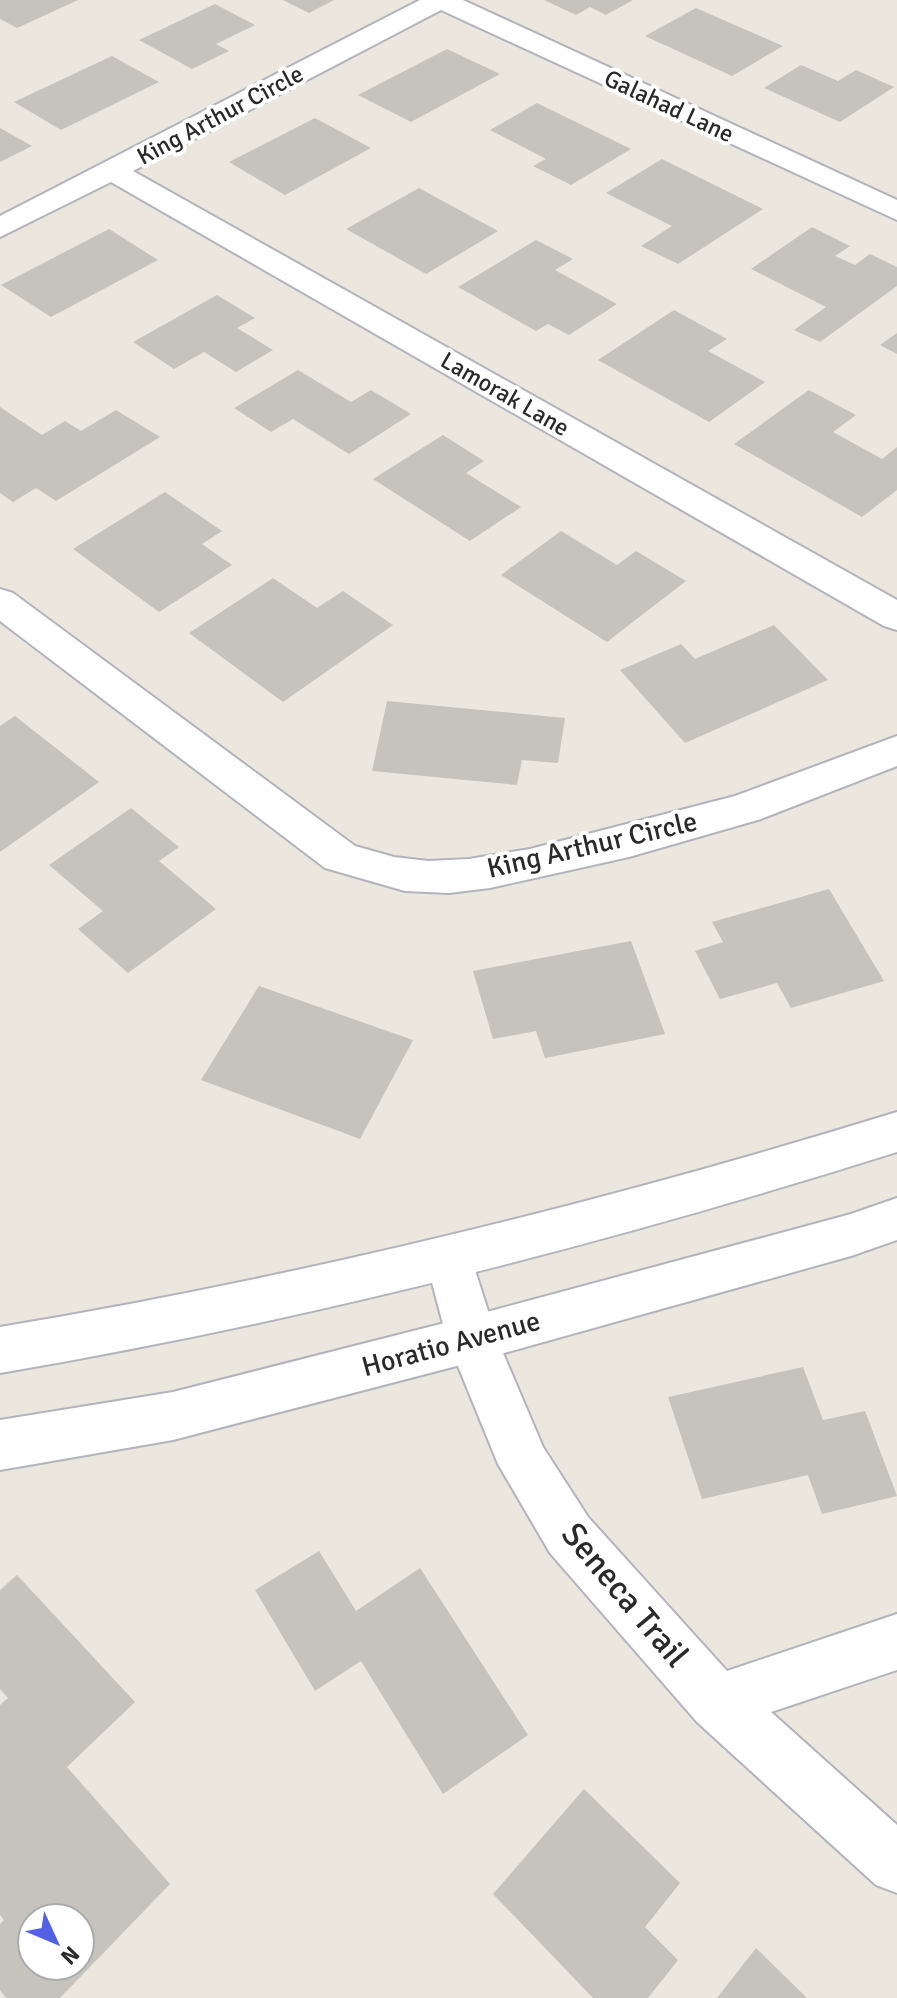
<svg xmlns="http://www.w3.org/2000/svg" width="897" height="1998" font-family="Signika,sans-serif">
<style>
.building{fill:#c6c3bd;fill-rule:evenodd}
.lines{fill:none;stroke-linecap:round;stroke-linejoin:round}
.minor-casing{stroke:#b2b3bc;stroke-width:4}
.secondary-casing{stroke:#b2b3bc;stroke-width:4}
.minor{fill:#fff;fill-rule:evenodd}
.secondary{fill:#fff;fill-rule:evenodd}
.labels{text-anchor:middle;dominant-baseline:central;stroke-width:8;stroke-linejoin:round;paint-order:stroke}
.far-street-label{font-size:24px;fill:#2a2a2a;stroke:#fff}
.street-label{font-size:28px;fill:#2a2a2a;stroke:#fff}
.near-street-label{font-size:34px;fill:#2a2a2a;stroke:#fff}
</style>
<rect width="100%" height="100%" fill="#ebe6de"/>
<!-- building -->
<g class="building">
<path d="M0,0H78L17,28L0,19Z"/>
<path d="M283,0H334L309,13Z"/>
<path d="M544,0H633L606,15L590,7L576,15Z"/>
<path d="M215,4L255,25L216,44L229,51L192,69L139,40Z"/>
<path d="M696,8L783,46L732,76L645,36Z"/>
<path d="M447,49L500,74L411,122L358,95Z"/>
<path d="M112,56L159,82L61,130L14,102Z"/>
<path d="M801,65L838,81L856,70L894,87L840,122L764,88Z"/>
<path d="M537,103L631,149L571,185L533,166L546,159L490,130Z"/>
<path d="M315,118L371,148L285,195L229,162Z"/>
<path d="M0,128L32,146L0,162Z"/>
<path d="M662,159L763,209L678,264L641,246L672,226L606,193Z"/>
<path d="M419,188L498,231L426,274L346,229Z"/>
<path d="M812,227L850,246L835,256L855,265L870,254L897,267V286L820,342L794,330L826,307L751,269Z"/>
<path d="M109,229L158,260L51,317L1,285Z"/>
<path d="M536,240L573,259L555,270L617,304L569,335L548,324L536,331L458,287Z"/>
<path d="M217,295L255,318L237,328L273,350L236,372L204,352L174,369L133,342Z"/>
<path d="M674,310L727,339L708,351L765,382L709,422L598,360Z"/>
<path d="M897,333V354L880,345Z"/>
<path d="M298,370L351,402L371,390L411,414L349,454L293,419L271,432L234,408Z"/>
<path d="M809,390L856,415L833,432L882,459L897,447V490L862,517L734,444Z"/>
<path d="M0,407L42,435L65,421L81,431L116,410L160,437L56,501L36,488L13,502L0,493Z"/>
<path d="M443,435L484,461L466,473L521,507L470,541L373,479Z"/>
<path d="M165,492L222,531L202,544L232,565L159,612L73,549Z"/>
<path d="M561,531L617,565L636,551L686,581L607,642L501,575Z"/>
<path d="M273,578L317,608L343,591L393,625L283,702L189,633Z"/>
<path d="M774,625L828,680L685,743L620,670L681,644L695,659Z"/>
<path d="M387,701L565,718L558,763L522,760L517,785L372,771Z"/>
<path d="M15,716L99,782L0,852V726Z"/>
<path d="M131,808L179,847L159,861L216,909L128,973L78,929L103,911L49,865Z"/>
<path d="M829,889L884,981L791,1008L777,983L720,999L695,951L723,942L712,922Z"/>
<path d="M631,941L665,1034L545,1058L536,1031L493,1039L473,971Z"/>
<path d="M259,986L413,1040L360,1139L201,1080Z"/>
<path d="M803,1367L823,1420L865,1411L897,1496L822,1514L808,1475L702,1499L668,1397Z"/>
<path d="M319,1551L356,1611L420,1568L528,1735L443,1794L361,1661L315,1691L255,1590Z"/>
<path d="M17,1575L135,1702L67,1767L170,1884L60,1998H6L0,1990V1924L4,1920L0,1915V1705L8,1698L0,1689V1590ZM32,1918H80V1966H32Z"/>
<path d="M584,1789L680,1883L645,1927L678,1960L648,1998H593L493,1894Z"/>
<path d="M756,1948L807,1998H717Z"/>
</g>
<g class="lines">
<!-- minor casing -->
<g class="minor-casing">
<g id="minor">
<path d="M420,0H463L897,200V220L441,10L133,171L897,600V630L884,626L111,182L0,237V216Z"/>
<path d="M0,589L13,593L355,846L394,857L428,861L469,859L530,849L735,796L897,736V766L761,819L629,857L490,888L449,893L405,891L325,868L0,621Z"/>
<path d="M450,1238L467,1245L497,1339L543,1447L588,1517L727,1671L897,1614V1670L771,1712L897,1825V1893L876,1885L697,1722L550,1553L498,1464L447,1339L426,1260L433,1245Z"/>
</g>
</g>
<!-- secondary casing -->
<g class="secondary-casing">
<g id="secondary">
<path d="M897,1112V1152C602,1245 305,1321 0,1373V1327C305,1276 602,1203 897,1112Z"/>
<path d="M897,1198V1240L851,1256L472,1362L173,1440L0,1470V1420L173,1392L472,1316L851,1214Z"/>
</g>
</g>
<!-- minor -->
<use href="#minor" class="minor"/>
<!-- secondary -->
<use href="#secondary" class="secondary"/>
</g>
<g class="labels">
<!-- far-street labels -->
<g class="far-street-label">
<text transform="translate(669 106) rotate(25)">Galahad Lane</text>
<text transform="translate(220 115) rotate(-28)">King Arthur Circle</text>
<text transform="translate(505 394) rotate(30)">Lamorak Lane</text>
</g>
<!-- street labels -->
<g class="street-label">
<text transform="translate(592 845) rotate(-13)">King Arthur Circle</text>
<text transform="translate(451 1344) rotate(-15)">Horatio Avenue</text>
</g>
<!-- near-street labels -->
<g class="near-street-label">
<text transform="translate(625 1595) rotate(50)">Seneca Trail</text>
</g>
</g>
<!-- north arrow -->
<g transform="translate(56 1942) rotate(134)"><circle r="38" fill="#ffffff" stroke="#aaaaaa" stroke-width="2"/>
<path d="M0-6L14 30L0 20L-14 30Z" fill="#5160e4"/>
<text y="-12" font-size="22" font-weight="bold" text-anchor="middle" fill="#2a2a2a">N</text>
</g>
</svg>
